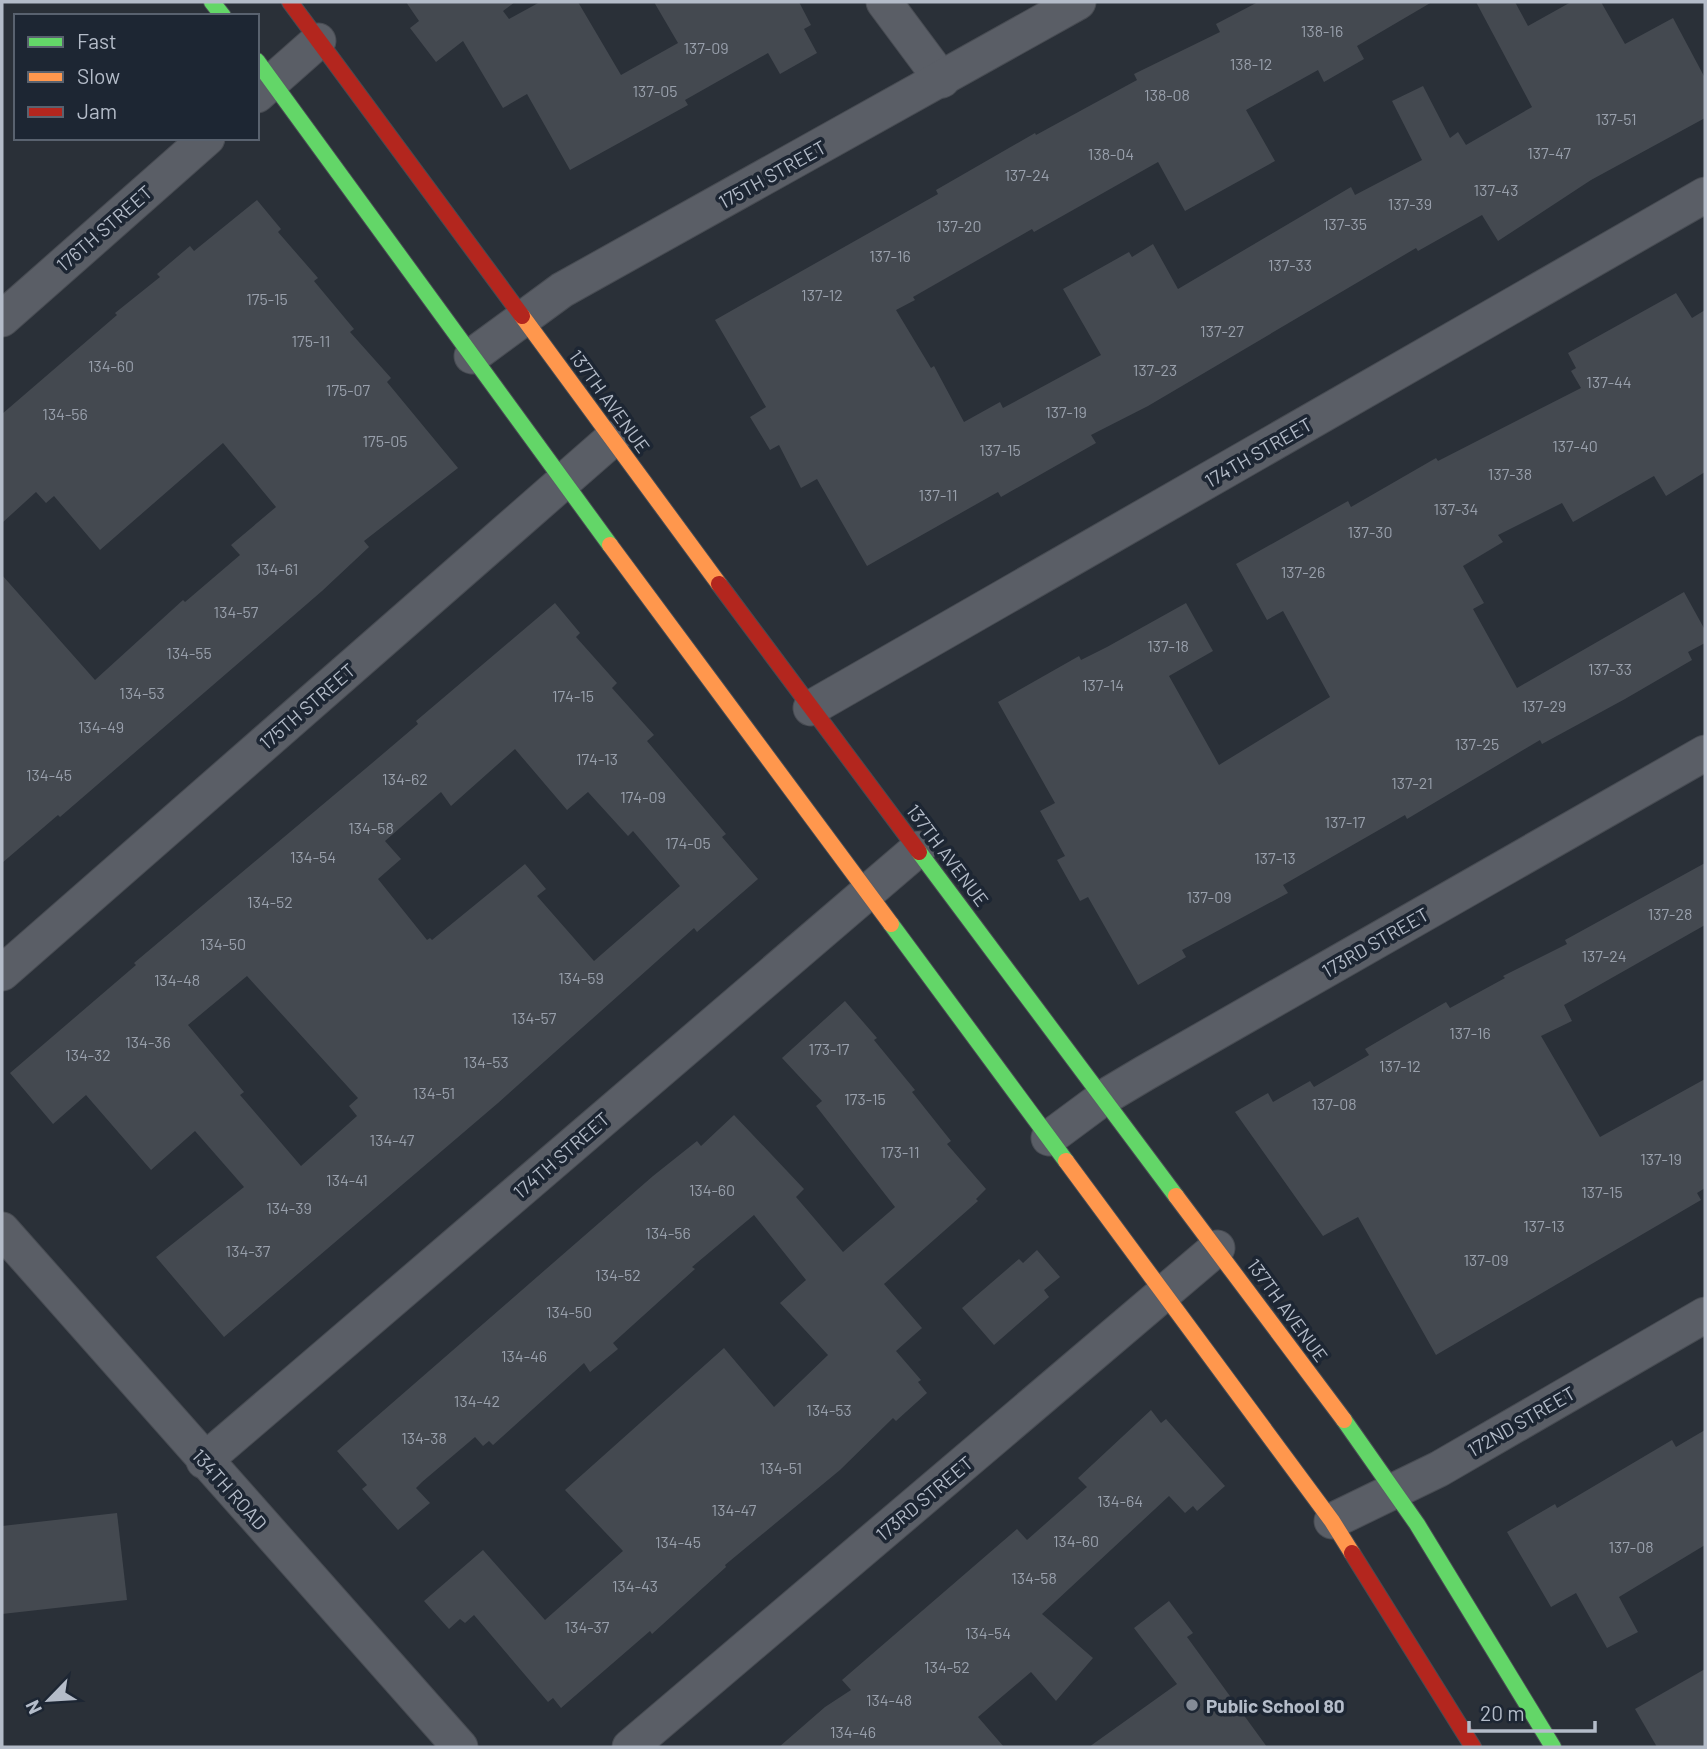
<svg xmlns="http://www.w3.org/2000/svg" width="1707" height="1749" font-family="Barlow,sans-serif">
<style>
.building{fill:#444950;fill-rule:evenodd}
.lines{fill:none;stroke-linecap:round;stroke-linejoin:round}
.street-casing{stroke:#484c53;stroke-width:37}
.fast-casing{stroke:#484c53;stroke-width:18}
.slow-casing{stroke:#484c53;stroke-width:18}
.jam-casing{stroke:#484c53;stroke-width:18}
.street{stroke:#5a5e66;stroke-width:35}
.fast{stroke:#63d668;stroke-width:16}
.slow{stroke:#ff974d;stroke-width:16}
.jam{stroke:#b3261e;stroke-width:16}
.poi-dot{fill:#848b96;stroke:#1d2633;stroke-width:2.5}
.labels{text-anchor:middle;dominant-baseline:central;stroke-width:7;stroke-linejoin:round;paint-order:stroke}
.number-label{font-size:16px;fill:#989fab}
.street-label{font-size:19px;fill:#b4bcc9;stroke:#1d2633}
.poi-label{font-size:19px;font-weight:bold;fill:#b4bcc9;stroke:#1d2633;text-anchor:start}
</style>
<rect width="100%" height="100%" fill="#2a3038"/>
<!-- building -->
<g class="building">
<path d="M406,2H515L503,11L509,19L540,2H578L621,75L678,43L654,2H799L811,25L804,29L817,53L780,74L768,53L685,100L688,105L570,170L527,94L503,108L463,41L436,62L410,28L419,21Z"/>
<path d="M1258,2H1432L1357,46L1364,59L1324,82L1318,70L1246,110L1275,161L1185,211L1158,162L1034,232L1032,229L913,297L915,300L896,310L931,368L934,366L964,422L1000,402L1003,408L1101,355L1063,289L1129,252L1132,257L1153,244L1178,289L1351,187L1355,195L1422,160L1392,101L1423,86L1450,138L1458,132L1466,145L1532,107L1476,2H1515L1528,26L1571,2H1601L1625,44L1673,18L1705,78V118L1591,180L1498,241L1482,215L1418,251L1416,248L1148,406L1091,435L1096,443L1001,497L998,492L867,566L817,479L801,488L779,445L770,450L750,417L766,407L715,320L938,194L936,190L1035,133L1036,135L1137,80L1134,74L1220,32L1216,24Z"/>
<path d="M257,200L281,229L278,232L318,278L314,281L354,329L350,332L391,378L387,382L458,468L364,541L369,547L322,591L60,817L58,815L2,863V575L95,680L183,600L185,602L240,555L231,545L276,507L223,443L100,550L54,496L46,503L36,492L2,523V414L117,315L115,313L160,277L157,274L190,246L194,251Z"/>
<path d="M1676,293L1692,318L1705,310V472L1666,496L1654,476L1573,522L1562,503L1498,535L1503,542L1463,566L1484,603L1473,609L1517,688L1684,592L1705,630V643L1688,652L1692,660L1625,699L1542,744L1540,740L1407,819L1405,815L1283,885L1288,893L1182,950L1186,957L1138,985L1088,897L1080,901L1057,860L1065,856L1040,811L1055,803L998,702L1079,656L1081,660L1107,647L1186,603L1213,651L1169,676L1219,765L1330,697L1283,611L1267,620L1236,564L1348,501L1351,507L1436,458L1438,461L1581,388L1571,371L1576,368L1568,353Z"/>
<path d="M555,603L580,633L576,637L617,683L612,688L654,735L647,741L726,834L722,837L758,879L697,932L694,928L498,1103L224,1337L156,1257L244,1187L195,1131L151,1170L86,1095L53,1124L10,1073L136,965L134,963L371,764L418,724L416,721ZM515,749L567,810L588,792L628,836L633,831L680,886L594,961L537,896L546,889L525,864L432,940L430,938L427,940L378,879L401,859L385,841L441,792L451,806ZM247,976L358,1098L349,1106L357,1116L301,1166L240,1095L244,1092L188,1025Z"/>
<path d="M1705,863V925L1564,1005L1572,1021L1541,1036L1600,1137L1705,1079V1188L1697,1193L1701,1200L1436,1355L1358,1217L1323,1236L1235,1112L1268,1093L1273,1102L1310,1081L1314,1087L1369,1055L1365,1049L1406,1025L1446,1002L1450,1008L1505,978L1503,976L1567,944L1565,940Z"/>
<path d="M845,1001L877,1038L874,1040L915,1090L912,1092L951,1141L947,1144L986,1189L976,1199L978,1201L884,1284L922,1328L896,1351L921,1380L918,1382L927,1393L896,1421L893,1418L840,1470L725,1565L726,1567L652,1634L650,1631L561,1708L553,1698L548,1702L474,1615L465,1623L460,1619L449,1629L424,1601L483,1550L545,1620L623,1551L565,1490L724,1348L774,1407L828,1355L780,1303L806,1280L754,1215L692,1267L695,1269L613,1343L618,1349L590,1372L584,1363L493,1445L489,1441L483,1446L475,1437L422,1482L416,1488L430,1503L398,1530L362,1489L367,1485L337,1451L653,1176L697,1141L701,1146L734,1115L804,1189L796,1197L843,1252L895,1207L816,1106L822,1101L782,1058Z"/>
<path d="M1037,1250L1060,1277L1044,1290L1049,1297L994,1345L962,1308L1019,1259L1023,1263Z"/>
<path d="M1151,1410L1161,1423L1166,1419L1225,1486L1197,1511L1193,1506L1185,1513L1169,1496L1042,1614L1093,1658L1056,1701L1031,1672L978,1717L1004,1747H779L825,1707L851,1690L842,1680L1017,1529L1027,1540L1087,1487L1078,1478Z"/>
<path d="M1705,1430V1545L1619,1597L1638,1632L1607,1648L1576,1593L1551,1607L1507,1532L1555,1504L1557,1508L1672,1440L1676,1447Z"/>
<path d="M117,1513L127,1600L2,1614V1526Z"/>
<path d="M1169,1601L1193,1633L1187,1637L1267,1747H1089L1177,1684L1134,1628Z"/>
<path d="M1705,1669V1747H1657L1635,1709Z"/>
</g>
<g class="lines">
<!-- street casing -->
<g class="street-casing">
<g id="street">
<path d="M884,2L942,80"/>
<path d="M257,95L318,41"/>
<path d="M2,319L207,138"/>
<path d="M472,356L562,290L1078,2"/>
<path d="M811,708L1705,195"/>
<path d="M2,973L612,439"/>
<path d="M1049,1138L1103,1098L1145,1073L1705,753"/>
<path d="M2,1230L460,1747"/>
<path d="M204,1461L918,849"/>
<path d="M1332,1521L1439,1469L1705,1315"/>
<path d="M630,1747L1217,1248"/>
</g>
</g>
<!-- fast casing -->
<g class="fast-casing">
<g id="fast">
<path d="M212,2L223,16"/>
<path d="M257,61L610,545"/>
<path d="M919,852L1176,1196"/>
<path d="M891,924L1066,1161"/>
<path d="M1344,1420L1417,1524L1553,1747"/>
</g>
</g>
<!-- slow casing -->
<g class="slow-casing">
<g id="slow">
<path d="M522,316L719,584"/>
<path d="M610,545L891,924"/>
<path d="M1066,1161L1332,1521L1352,1553"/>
<path d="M1176,1196L1344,1420"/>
</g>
</g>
<!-- jam casing -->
<g class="jam-casing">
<g id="jam">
<path d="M290,2L522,316"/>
<path d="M719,584L919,852"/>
<path d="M1352,1553L1473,1747"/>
</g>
</g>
<!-- street -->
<use href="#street" class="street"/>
<!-- fast -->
<use href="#fast" class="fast"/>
<!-- slow -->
<use href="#slow" class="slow"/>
<!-- jam -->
<use href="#jam" class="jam"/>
</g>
<!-- markers -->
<circle class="poi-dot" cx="1192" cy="1705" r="7"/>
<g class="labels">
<!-- number labels -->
<g class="number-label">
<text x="1322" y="30">138-16</text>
<text x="706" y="47">137-09</text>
<text x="1251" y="63">138-12</text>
<text x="655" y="90">137-05</text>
<text x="1167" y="94">138-08</text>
<text x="1616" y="118">137-51</text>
<text x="1549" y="152">137-47</text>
<text x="1111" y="153">138-04</text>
<text x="1027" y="174">137-24</text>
<text x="1496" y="189">137-43</text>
<text x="1410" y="203">137-39</text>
<text x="1345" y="223">137-35</text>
<text x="959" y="225">137-20</text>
<text x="890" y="255">137-16</text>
<text x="1290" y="264">137-33</text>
<text x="822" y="294">137-12</text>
<text x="267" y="298">175-15</text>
<text x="1222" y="330">137-27</text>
<text x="311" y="340">175-11</text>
<text x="111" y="365">134-60</text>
<text x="1155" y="369">137-23</text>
<text x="1609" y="381">137-44</text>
<text x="348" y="389">175-07</text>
<text x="1066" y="411">137-19</text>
<text x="65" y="413">134-56</text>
<text x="385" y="440">175-05</text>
<text x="1575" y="445">137-40</text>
<text x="1000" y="449">137-15</text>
<text x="1510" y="473">137-38</text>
<text x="938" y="494">137-11</text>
<text x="1456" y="508">137-34</text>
<text x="1370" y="531">137-30</text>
<text x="277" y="568">134-61</text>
<text x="1303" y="571">137-26</text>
<text x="236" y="611">134-57</text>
<text x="1168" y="645">137-18</text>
<text x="189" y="652">134-55</text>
<text x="1610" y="668">137-33</text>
<text x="1103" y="684">137-14</text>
<text x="142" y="692">134-53</text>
<text x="573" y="695">174-15</text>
<text x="1544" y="705">137-29</text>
<text x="101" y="726">134-49</text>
<text x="1477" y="743">137-25</text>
<text x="597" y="758">174-13</text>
<text x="49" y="774">134-45</text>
<text x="405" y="778">134-62</text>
<text x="1412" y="782">137-21</text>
<text x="643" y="796">174-09</text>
<text x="1345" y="821">137-17</text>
<text x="371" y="827">134-58</text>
<text x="688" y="842">174-05</text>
<text x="313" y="856">134-54</text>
<text x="1275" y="857">137-13</text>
<text x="1209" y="896">137-09</text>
<text x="270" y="901">134-52</text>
<text x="1670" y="913">137-28</text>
<text x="223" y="943">134-50</text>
<text x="1604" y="955">137-24</text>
<text x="581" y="977">134-59</text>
<text x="177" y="979">134-48</text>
<text x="534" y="1017">134-57</text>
<text x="1470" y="1032">137-16</text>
<text x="148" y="1041">134-36</text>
<text x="829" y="1048">173-17</text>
<text x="88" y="1054">134-32</text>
<text x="486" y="1061">134-53</text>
<text x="1400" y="1065">137-12</text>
<text x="434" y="1092">134-51</text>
<text x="865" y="1098">173-15</text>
<text x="1334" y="1103">137-08</text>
<text x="392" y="1139">134-47</text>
<text x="900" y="1151">173-11</text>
<text x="1661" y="1158">137-19</text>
<text x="347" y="1179">134-41</text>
<text x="712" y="1189">134-60</text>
<text x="1602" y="1191">137-15</text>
<text x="289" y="1207">134-39</text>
<text x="1544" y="1225">137-13</text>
<text x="668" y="1232">134-56</text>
<text x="248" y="1250">134-37</text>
<text x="1486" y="1259">137-09</text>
<text x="618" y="1274">134-52</text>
<text x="569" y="1311">134-50</text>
<text x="524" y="1355">134-46</text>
<text x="477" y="1400">134-42</text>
<text x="829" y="1409">134-53</text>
<text x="424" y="1437">134-38</text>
<text x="781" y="1467">134-51</text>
<text x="1120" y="1500">134-64</text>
<text x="734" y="1509">134-47</text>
<text x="1076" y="1540">134-60</text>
<text x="678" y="1541">134-45</text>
<text x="1631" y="1546">137-08</text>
<text x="1034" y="1577">134-58</text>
<text x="635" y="1585">134-43</text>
<text x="587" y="1626">134-37</text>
<text x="988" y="1632">134-54</text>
<text x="947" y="1666">134-52</text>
<text x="889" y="1699">134-48</text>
<text x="853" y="1731">134-46</text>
</g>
<!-- street labels -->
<g class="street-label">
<text transform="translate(772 174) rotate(-29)">175TH STREET</text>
<text transform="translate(104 228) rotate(-41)">176TH STREET</text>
<text transform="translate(610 401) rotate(54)">137TH AVENUE</text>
<text transform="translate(1258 452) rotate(-30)">174TH STREET</text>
<text transform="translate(307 706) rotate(-41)">175TH STREET</text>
<text transform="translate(948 855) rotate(53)">137TH AVENUE</text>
<text transform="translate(1375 942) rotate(-30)">173RD STREET</text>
<text transform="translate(561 1155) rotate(-41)">174TH STREET</text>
<text transform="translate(1288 1310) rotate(54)">137TH AVENUE</text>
<text transform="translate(1521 1421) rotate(-30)">172ND STREET</text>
<text transform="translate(230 1489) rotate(48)">134TH ROAD</text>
<text transform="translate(924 1498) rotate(-40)">173RD STREET</text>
</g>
<!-- poi labels -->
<g class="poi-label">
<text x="1206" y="1705">Public School 80</text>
</g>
</g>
<!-- border -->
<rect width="1707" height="1749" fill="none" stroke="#b4bcc9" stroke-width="7"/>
<!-- legend -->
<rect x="14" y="14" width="245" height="126" fill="#1d2633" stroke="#59626f" stroke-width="2"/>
<rect x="28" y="37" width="35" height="10" fill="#63d668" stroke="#59626f" stroke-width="2"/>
<text x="77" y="49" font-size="21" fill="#b4bcc9">Fast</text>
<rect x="28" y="72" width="35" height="10" fill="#ff974d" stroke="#59626f" stroke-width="2"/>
<text x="77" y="84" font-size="21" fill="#b4bcc9">Slow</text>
<rect x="28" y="107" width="35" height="10" fill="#b3261e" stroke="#59626f" stroke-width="2"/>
<text x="77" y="119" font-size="21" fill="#b4bcc9">Jam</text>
<!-- north arrow -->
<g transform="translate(49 1700) rotate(245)" stroke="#1d2633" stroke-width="5" paint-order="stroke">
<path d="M0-5L12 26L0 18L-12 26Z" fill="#b4bcc9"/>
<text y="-10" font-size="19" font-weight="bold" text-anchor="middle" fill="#b4bcc9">N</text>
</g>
<!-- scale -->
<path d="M1469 1721v10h126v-10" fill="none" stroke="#b4bcc9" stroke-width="3.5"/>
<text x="1480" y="1721" font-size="21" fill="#b4bcc9" stroke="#1d2633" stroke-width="5" paint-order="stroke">20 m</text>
</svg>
